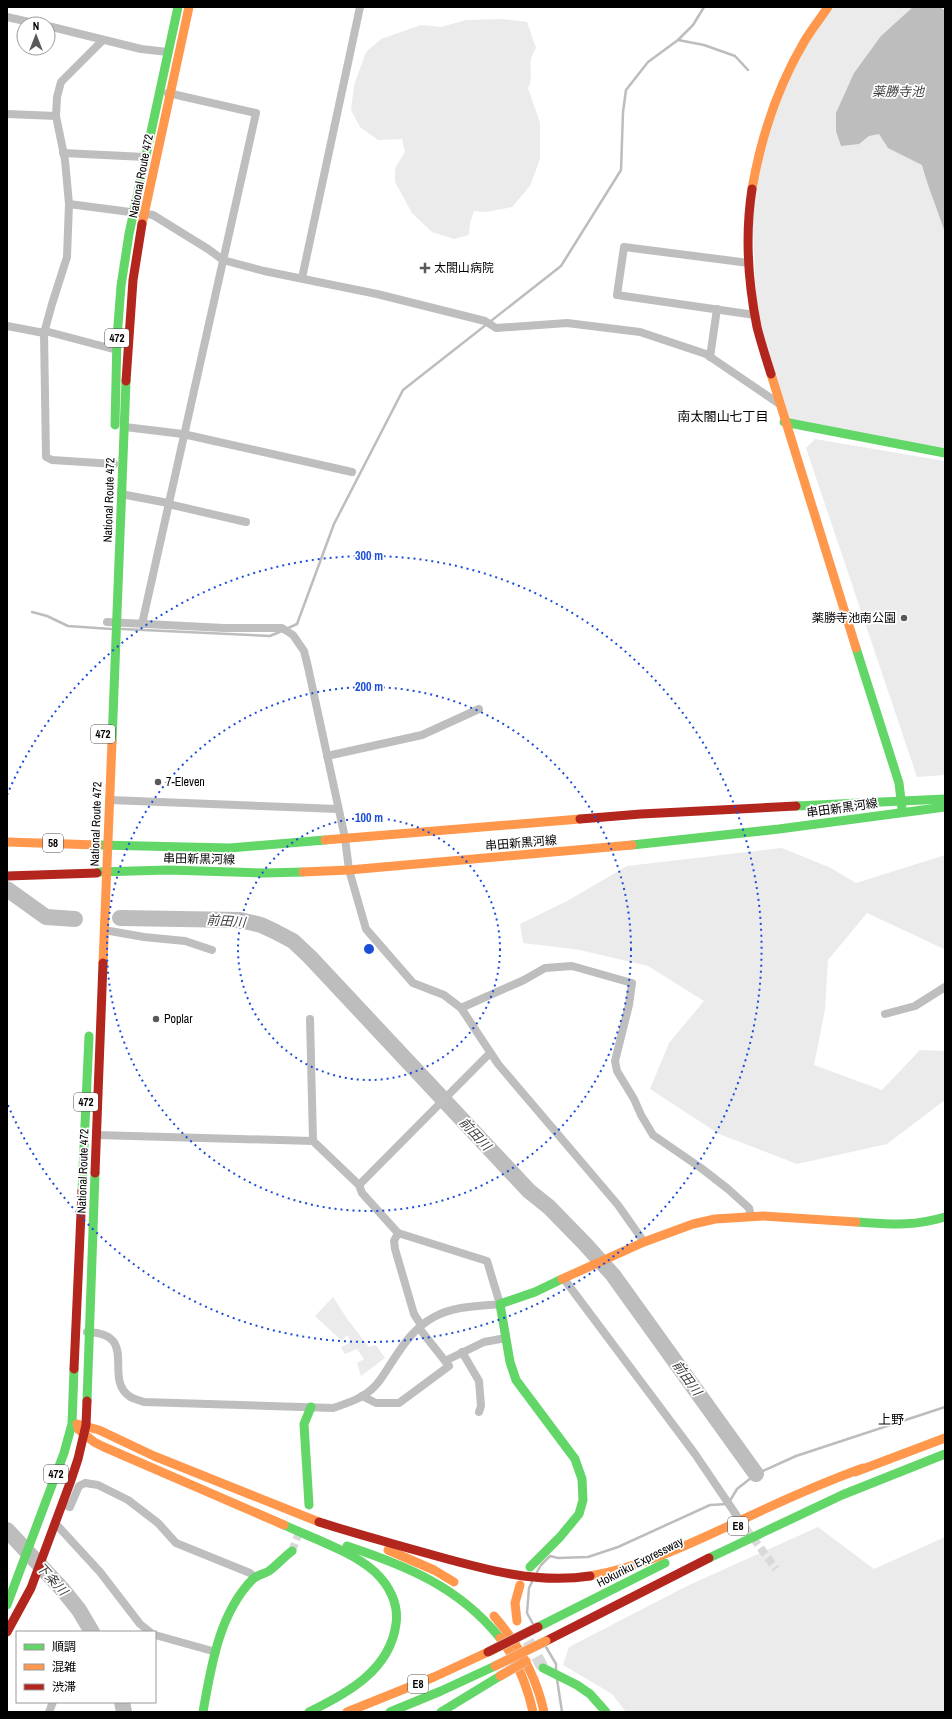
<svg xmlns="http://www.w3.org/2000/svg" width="952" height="1719" font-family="'Archivo Narrow','Noto Sans JP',sans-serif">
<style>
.green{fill:#ebebeb}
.water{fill:#bdbdbd}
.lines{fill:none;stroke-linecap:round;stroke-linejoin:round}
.stream{stroke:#bdbdbd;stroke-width:2.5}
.river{stroke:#bdbdbd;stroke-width:16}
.street-tunnel{stroke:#d9d9d9;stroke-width:8;stroke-dasharray:8 4;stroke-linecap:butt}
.secondary-tunnel{stroke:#d9d9d9;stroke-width:12;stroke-dasharray:12 6;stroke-linecap:butt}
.street{stroke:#bebebe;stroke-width:8}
.fast{stroke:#63d668;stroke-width:9}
.slow{stroke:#ff974d;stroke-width:9}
.jam{stroke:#b3261e;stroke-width:9}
.slow-bridge-casing{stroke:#dbdbdb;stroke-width:10;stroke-linecap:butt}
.jam-bridge-casing{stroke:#dbdbdb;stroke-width:10;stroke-linecap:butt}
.slow-bridge{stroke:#ff974d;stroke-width:9}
.jam-bridge{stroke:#b3261e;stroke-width:9}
.ring{fill:none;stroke:#1d4ed8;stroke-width:2;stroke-dasharray:2 4}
.poi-dot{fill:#595959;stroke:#fff;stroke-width:1.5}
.labels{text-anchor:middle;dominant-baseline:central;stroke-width:3.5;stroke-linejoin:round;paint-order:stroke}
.shield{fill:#fff;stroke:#4c4c4c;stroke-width:1}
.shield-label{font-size:11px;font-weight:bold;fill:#000}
.street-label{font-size:12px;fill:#000;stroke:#fff}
.poi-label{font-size:12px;fill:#000;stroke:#fff;text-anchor:start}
.water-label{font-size:13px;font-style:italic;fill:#424242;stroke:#fff}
.neighbourhood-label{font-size:13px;fill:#000;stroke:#fff}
.centre{fill:#1d4ed8;stroke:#fff;stroke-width:2}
.ring-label{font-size:12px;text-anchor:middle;font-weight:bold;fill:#1d4ed8;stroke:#fff;stroke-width:3.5;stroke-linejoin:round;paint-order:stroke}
</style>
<rect width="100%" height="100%" fill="#fff"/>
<!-- green -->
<g class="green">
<path d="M833,7H945V453L785,423L757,324L752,200L773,114L806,44Z"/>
<path d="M503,19L527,22L536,48C535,50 533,53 532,56C528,67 534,78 528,88L540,123V159L530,186L512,207L486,212L474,211L470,223L469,235L454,239L432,232L412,213L395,182V168L405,152L402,139L378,140L360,127L351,110L354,85L366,52L381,39L421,25L441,27L466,20Z"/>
<path d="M815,439L945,461V775L917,777L806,448Z"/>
<path d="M782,848L831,868L856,883L945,855L944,949L867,913L828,960L825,1010L814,1065L882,1090L920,1050L945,1051V1100L887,1144L797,1164L719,1134L650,1089L669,1043L704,1001L648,966L580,950L523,943L520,924L567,901L627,866Z"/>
<path d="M333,1297L348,1320L369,1347L376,1345L385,1358L361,1376L357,1363L364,1359L357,1349L345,1354L341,1347L351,1342L347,1335L342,1341L315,1316Z"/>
<path d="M818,1527L874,1569L945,1537V1712H626L612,1694L563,1665L569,1647L687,1586Z"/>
</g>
<!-- water -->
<path class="water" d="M913,7H940L945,11V233C938,210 928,188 922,165L888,148L879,134L869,136L859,144L841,146L836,131V113L854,73L881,36Z"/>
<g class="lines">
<!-- stream -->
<g class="stream">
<path d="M704,7L693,25L678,40L704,45L735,56L748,70"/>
<path d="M32,612L47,616L68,626L111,629"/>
<path d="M122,629L270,636L282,631"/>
<path d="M286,629L297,624L334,524L403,390L561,266L621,170L623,112L626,90L648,62L678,40"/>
<path d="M537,1572L541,1565L550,1556L558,1558L588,1557L618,1547L710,1505L728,1504L737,1489L756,1474L796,1456L945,1407"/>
<path d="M532,1582L529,1588L527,1613L533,1624"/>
<path d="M546,1647L556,1664V1670"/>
<path d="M557,1679L562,1712"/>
</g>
<!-- river -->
<g class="river">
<path d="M7,889L46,917L75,919"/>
<path d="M120,918L240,920L261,925L274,931L293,941L310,957L529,1191L549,1207L586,1245L613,1275L756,1474"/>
<path d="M7,1530L63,1590L79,1610L92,1632"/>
<path d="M122,1702L124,1712"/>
</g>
<!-- street-tunnel -->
<g class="street-tunnel">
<path d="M739,1519L776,1569"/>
<path d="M292,1551L300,1530"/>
</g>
<!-- secondary-tunnel -->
<path class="secondary-tunnel" d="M528,1641L543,1668"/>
<!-- street -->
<g class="street">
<path d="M7,17L38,24"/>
<path d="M48,26L141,49L168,52"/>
<path d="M103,40L61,82L57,97L56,116L65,160L69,204L67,257L52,304L44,333L46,457L52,460L114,464"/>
<path d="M7,114L56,116"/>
<path d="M63,153L145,157"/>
<path d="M69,204L153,215L208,249L223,260L264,271L377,294L485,321L496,328L567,323L640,332L706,354L778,403"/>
<path d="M749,263L624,247L617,295L755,315"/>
<path d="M302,278L360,7"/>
<path d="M7,326L44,333"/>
<path d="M45,331L117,350"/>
<path d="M710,357L717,309"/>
<path d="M125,427L183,434L352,472"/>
<path d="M121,494L168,503"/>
<path d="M168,504L246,522"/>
<path d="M107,622L224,628H282L293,635L304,651L308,667L345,838L349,870L366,929L413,983L444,995L461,1008L498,1064L618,1205L644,1242"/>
<path d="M142,624L256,113L168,93"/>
<path d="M327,756L422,735L479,709"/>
<path d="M109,800L338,809"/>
<path d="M104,930L144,937L185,941L212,950"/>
<path d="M461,1008L524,980L545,968L572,966L632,983L629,1005L615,1061L617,1071L634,1099L641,1115L653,1135L701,1168L728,1189L749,1208L751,1216"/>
<path d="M885,1014L915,1006L945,987"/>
<path d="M310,1019L313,1141"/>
<path d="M96,1135L313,1141L359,1185L362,1193L398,1233L394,1241L395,1249L414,1314L421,1325"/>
<path d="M359,1185L490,1053"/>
<path d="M564,1279L695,1454L739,1519"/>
<path d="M87,1332C140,1334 103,1377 129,1396C133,1399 139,1400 144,1402L333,1408C348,1403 364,1398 375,1386C380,1381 384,1374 388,1368C401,1348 413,1328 434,1317C454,1306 479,1306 500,1304L487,1261L398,1233"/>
<path d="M462,1352L479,1381L481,1406L479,1412"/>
<path d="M445,1361L484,1342L506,1338"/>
<path d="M362,1396L376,1403H399L449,1366L419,1328"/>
<path d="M63,1504L70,1507L79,1486L85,1483L98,1485L128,1500L158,1523L176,1543L250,1573L255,1577"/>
<path d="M55,1523L100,1572L140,1624L150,1632"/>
<path d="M155,1635L216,1652"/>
<path d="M49,1712L53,1702"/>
</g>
<!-- fast -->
<g class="fast">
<path d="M784,422L945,453"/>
<path d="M115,425L117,338L121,286L129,234L178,7"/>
<path d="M856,648L899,783L902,809"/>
<path d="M112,742L126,381"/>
<path d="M796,806L945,799"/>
<path d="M99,845L230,848L325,840"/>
<path d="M632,845L779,829L945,807"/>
<path d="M98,872L168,870L264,873L303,872"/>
<path d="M82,1191L89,1036"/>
<path d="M856,1222C890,1224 911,1227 945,1217"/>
<path d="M87,1401L95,1173"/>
<path d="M309,1505L304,1424L311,1407"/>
<path d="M284,1525C312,1538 353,1552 375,1572C389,1585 399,1604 396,1624C390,1670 348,1693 309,1712"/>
<path d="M347,1546C407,1566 459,1587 500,1638"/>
<path d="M709,1558L842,1495L945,1454"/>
<path d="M530,1567L560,1537L579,1514L583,1500L582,1479L575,1459L516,1380L510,1362L500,1304L535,1292L562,1279"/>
<path d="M7,1605L64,1453L72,1424L74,1369"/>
<path d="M538,1627L665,1563"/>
<path d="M543,1668L577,1685L590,1694L606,1712"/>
<path d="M203,1712C211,1667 219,1613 253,1579C257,1575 264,1574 269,1571C277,1565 284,1557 292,1551"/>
<path d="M390,1712L441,1691L495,1666"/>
<path d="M441,1712L500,1676"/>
</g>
<!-- slow -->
<g class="slow">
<path d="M752,189C761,137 777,88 804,42C811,30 820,19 828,7"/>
<path d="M142,224L189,7"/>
<path d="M771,374L856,648"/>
<path d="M325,840L580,819"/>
<path d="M7,842L98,845"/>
<path d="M303,872L349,870L632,845"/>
<path d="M103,963L112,742"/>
<path d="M562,1279L644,1242L693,1224L715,1219L763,1216L856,1222"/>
<path d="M77,1424L99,1430L154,1456L319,1522"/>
<path d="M78,1429L94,1442L104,1447L284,1525"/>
<path d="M855,1472L945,1438"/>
<path d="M388,1550L434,1570L454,1582"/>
<path d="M590,1576C641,1567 688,1545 735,1523C777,1503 819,1484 863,1468"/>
<path d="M494,1616C519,1645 536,1675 544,1712"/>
<path d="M517,1621L515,1603L520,1585"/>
<path d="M500,1638C517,1660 527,1685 533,1712"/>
<path d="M347,1712L434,1677L488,1652"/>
</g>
<!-- jam -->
<g class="jam">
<path d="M752,189C745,234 748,282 757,327C761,343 766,358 771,374"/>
<path d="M126,381L133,280L142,224"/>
<path d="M580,819L641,814L796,806"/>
<path d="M7,876L97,873"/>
<path d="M95,1173L103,963"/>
<path d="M74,1369L82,1191"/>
<path d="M319,1522C353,1533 387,1542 422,1552C476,1567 534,1585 590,1576"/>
<path d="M7,1632L31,1588L70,1483L78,1459L86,1425L87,1401"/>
<path d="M546,1641L709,1558"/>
</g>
<!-- slow-bridge casing -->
<g class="slow-bridge-casing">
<g id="slow-bridge">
<path d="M495,1666L546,1641"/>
<path d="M500,1676L526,1661"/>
</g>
</g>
<!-- jam-bridge casing -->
<g class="jam-bridge-casing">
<path id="jam-bridge" d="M488,1652L538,1627"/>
</g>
<!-- slow-bridge -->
<use href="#slow-bridge" class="slow-bridge"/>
<!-- jam-bridge -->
<use href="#jam-bridge" class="jam-bridge"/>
</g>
<!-- distance rings -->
<g class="ring">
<circle cx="369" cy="949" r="131"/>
<circle cx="369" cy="949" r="262"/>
<path d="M7 795A393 393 0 1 1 7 1103"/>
</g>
<!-- markers -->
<g class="poi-dot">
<path d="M423 262h4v4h4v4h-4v4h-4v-4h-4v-4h4z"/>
<circle cx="904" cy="618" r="4"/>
<circle cx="158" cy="782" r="4"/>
<circle cx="156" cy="1019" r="4"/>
</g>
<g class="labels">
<!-- shield labels -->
<g class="shield">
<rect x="105" y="329" width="24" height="18" rx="3"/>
<rect x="91" y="725" width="24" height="18" rx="3"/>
<rect x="43" y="834" width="20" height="18" rx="3"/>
<rect x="74" y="1093" width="24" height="18" rx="3"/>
<rect x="44" y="1465" width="24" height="18" rx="3"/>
<rect x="728" y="1517" width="20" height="18" rx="3"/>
<rect x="408" y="1675" width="20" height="18" rx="3"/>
</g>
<g class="shield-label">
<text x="117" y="338">472</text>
<text x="103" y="734">472</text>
<text x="53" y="843">58</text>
<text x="86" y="1102">472</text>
<text x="56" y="1474">472</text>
<text x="738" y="1526">E8</text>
<text x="418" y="1684">E8</text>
</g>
<!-- street labels -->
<g class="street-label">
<text transform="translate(141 176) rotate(-79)">National Route 472</text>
<text transform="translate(109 500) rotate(-88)">National Route 472</text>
<text transform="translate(842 808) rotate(-8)">串田新黒河線</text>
<text transform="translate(96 824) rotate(-88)">National Route 472</text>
<text transform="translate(521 843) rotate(-5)">串田新黒河線</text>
<text transform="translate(199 859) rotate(1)">串田新黒河線</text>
<text transform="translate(83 1171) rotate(-88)">National Route 472</text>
<text transform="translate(640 1562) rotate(-27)">Hokuriku Expressway</text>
</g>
<!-- poi labels -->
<g class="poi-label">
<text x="434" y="268">太閤山病院</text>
<text x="896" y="618" text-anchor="end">薬勝寺池南公園</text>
<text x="166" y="782">7-Eleven</text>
<text x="164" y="1019">Poplar</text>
</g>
<!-- water labels -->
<g class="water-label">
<text x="898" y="91">薬勝寺池</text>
<text transform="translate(226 921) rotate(4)">前田川</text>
<text transform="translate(475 1134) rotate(47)">前田川</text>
<text transform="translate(687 1378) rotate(54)">前田川</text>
<text transform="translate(52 1579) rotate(48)">下条川</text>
</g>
<!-- neighbourhood labels -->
<g class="neighbourhood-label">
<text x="723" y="416">南太閤山七丁目</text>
<text x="891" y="1419">上野</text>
</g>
</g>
<circle cx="369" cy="949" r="6" class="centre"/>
<g class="ring-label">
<text x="369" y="560">300 m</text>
<text x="369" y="691">200 m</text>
<text x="369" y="822">100 m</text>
</g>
<!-- border -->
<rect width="952" height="1719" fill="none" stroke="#000000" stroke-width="16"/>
<!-- legend -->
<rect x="16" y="1631" width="140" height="72" fill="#ffffff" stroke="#999999"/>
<rect x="24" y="1644" width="20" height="6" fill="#63d668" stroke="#999999"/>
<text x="52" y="1651" font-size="12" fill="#000000">順調</text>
<rect x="24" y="1664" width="20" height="6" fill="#ff974d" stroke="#999999"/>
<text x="52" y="1671" font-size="12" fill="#000000">混雑</text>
<rect x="24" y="1684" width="20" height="6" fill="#b3261e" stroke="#999999"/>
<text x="52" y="1691" font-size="12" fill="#000000">渋滞</text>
<!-- north arrow -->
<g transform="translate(36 36)"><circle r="19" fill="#ffffff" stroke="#999999"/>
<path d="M0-3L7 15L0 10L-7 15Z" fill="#595959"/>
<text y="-6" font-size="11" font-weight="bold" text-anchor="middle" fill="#000000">N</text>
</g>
</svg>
